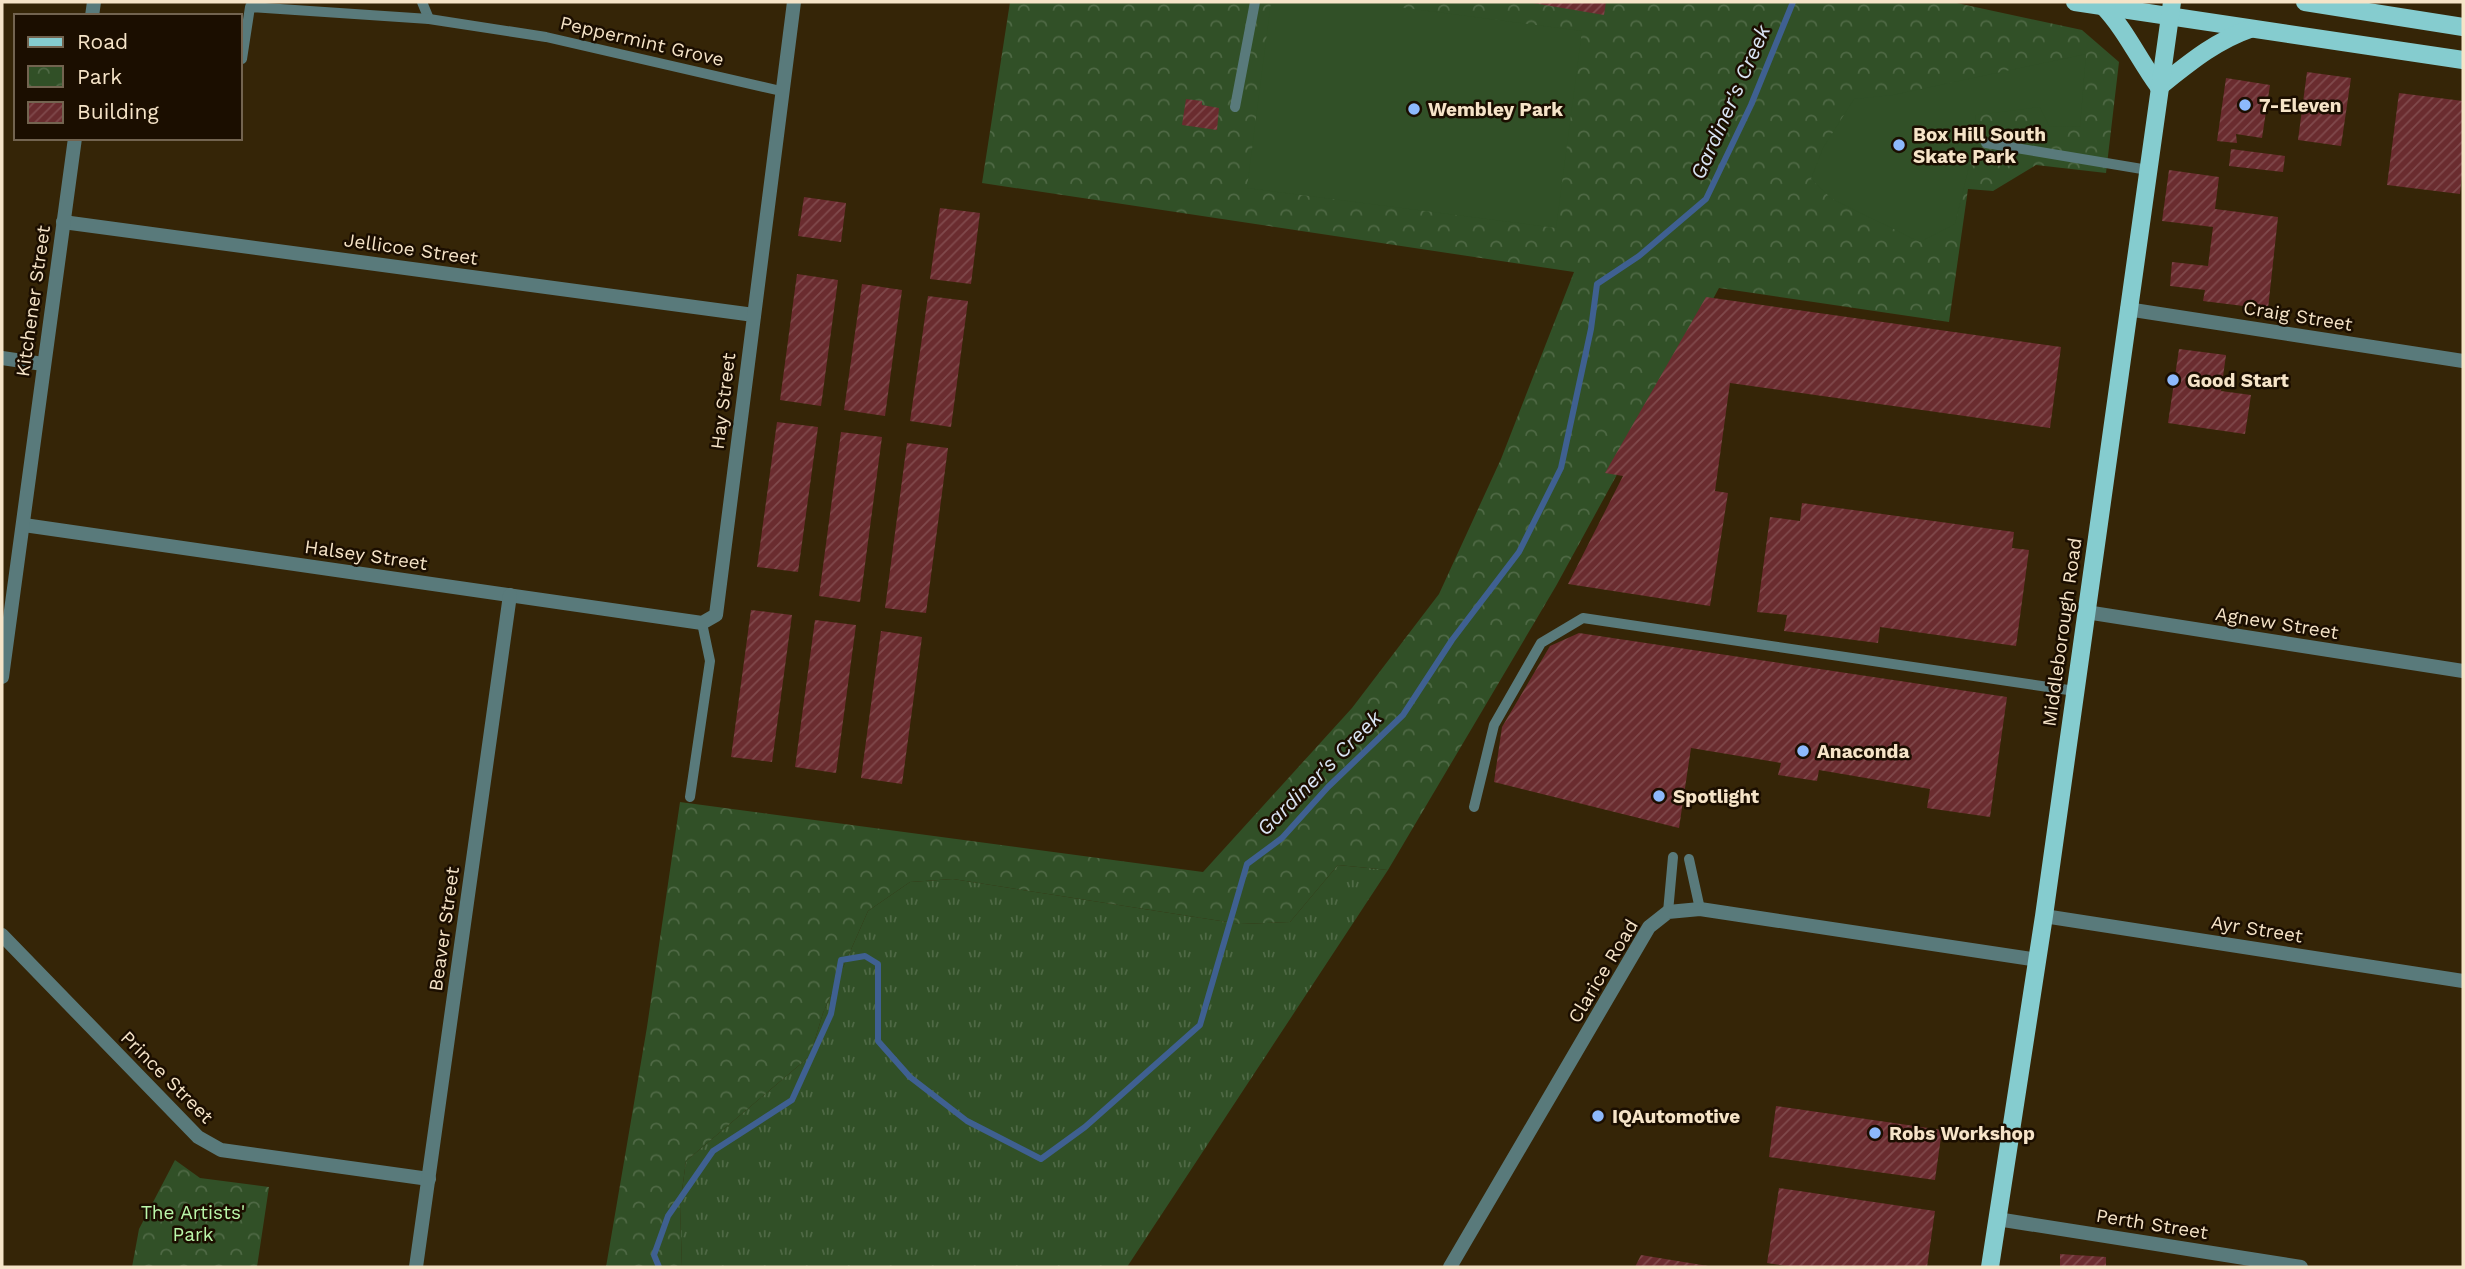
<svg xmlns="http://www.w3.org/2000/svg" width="2465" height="1269" font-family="'Work Sans',sans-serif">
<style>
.grass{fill:url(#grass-tufts)}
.park{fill:url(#park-crowns)}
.garden{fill:#315027}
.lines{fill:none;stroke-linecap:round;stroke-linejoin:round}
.stream{stroke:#3f6091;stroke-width:6}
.building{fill:url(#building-hatch)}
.service{stroke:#597a7b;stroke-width:10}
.minor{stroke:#597a7b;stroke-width:14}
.primary{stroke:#85cccf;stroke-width:18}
.poi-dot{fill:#8db9fc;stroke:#1b0e00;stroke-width:2.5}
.labels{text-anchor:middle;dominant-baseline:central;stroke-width:5;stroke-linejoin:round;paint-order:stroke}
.street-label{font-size:19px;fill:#f6e4c8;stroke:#1b0e00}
.poi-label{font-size:19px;font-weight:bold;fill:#f6e4c8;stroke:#1b0e00;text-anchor:start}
.park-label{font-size:19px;fill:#bbf7aa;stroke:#1b0e00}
.water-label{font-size:21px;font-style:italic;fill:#d9e3f3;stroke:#1b0e00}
</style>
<defs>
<pattern id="grass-tufts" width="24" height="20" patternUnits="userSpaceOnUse" patternTransform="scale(1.75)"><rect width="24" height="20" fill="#315027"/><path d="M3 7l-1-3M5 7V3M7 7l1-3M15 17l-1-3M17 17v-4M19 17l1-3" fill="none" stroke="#4f6945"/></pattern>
<pattern id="park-crowns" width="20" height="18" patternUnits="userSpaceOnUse" patternTransform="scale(1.75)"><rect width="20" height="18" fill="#315027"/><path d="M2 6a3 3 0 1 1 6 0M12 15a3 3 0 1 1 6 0" fill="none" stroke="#4f6945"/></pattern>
<pattern id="building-hatch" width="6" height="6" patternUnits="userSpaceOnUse" patternTransform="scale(1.75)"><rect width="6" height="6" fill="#6a2c2f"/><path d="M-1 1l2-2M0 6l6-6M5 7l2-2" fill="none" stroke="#804a4c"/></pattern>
</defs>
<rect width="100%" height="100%" fill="#352507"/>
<!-- grass -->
<path class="grass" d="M1338,865L1388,870L1127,1267H682L680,1205L686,1161L810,1056L823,1013L868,911L910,882L953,879L1240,924L1290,922Z"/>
<!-- park -->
<g class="park">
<path d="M1010,2H1952L2082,30L2119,62L2106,173L2036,165L1993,191L1968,189L1949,322L1719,288L1556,586L1388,870L1338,865L1290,922L1240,924L953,879L910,882L868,911L823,1013L810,1056L686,1161L680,1205L682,1267H606L647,1027L680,802L1203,872L1352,708L1439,594L1501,459L1574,272L982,183Z"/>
<path d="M175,1160L200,1178L269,1187L257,1267H132L139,1229Z"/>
</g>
<!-- garden -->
<g class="garden">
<path d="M1271,2H1360L1582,31L1556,228L1247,188Z"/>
<path d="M2086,54L2080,127L2049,126L2040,107L1976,115L1975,142L1955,224L1920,242L1832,199L1811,179L1823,148L1854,99L1893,95Z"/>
</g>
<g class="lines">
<!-- stream -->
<path class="stream" d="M659,1267L654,1255L668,1216L713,1151L792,1100L831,1014L841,960L865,956L878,964V1041L910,1077L967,1121L1041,1159L1085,1127L1200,1025L1247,864L1282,838L1328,787L1403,715L1452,640L1519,552L1561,468L1591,329L1597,284L1639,256L1706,199L1751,105L1793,2"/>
</g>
<!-- building -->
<g class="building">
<path d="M1527,2H1606L1604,15Z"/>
<path d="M2307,72L2351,78L2341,146L2298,140Z"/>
<path d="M2226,78L2270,85L2262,138L2236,134L2237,143L2217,141Z"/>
<path d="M2399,93L2463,101V166L2460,194L2387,185Z"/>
<path d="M1186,99L1202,101V105L1219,108L1217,130L1182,125Z"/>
<path d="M2231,149L2285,156L2283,172L2229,166Z"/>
<path d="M2169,170L2219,177L2215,209L2278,217L2268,309L2203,301L2205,290L2170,286L2172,262L2208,266L2213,227L2162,221Z"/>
<path d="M804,197L846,203L841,242L798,236Z"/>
<path d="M940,208L980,213L971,284L930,279Z"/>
<path d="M797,274L838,280L821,406L780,400Z"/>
<path d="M862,284L902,290L885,416L844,410Z"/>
<path d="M928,296L968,301L951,427L910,421Z"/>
<path d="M1706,297L2061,347L2050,428L1730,383L1715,491L1728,493L1710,606L1568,584L1623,476L1605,473Z"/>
<path d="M2179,349L2226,355L2221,391L2251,395L2245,434L2168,423Z"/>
<path d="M777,422L818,427L798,572L757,567Z"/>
<path d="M841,432L882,437L860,602L819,596Z"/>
<path d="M907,443L948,448L926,613L885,608Z"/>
<path d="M1802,503L2014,532L2012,548L2029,550L2016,646L1880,627L1878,643L1784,631L1787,615L1757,612L1770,517L1800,521Z"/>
<path d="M751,610L792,615L772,762L731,757Z"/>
<path d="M815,620L856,625L836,773L795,767Z"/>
<path d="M881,631L922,637L902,784L861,778Z"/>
<path d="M1579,633L2007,697L1990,817L1927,808L1930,789L1819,770L1817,781L1778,775L1781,763L1691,748L1679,828L1494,782L1502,727L1550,646Z"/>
<path d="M1776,1106L1942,1130L1935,1180L1769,1157Z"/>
<path d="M1779,1188L1935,1211L1927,1267H1794L1767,1263Z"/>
<path d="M2060,1254L2106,1257V1267H2060Z"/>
<path d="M1641,1255L1708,1266V1267H1635Z"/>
</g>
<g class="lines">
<!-- service -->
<g class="service">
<path d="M422,2L429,19"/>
<path d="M242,59L250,7L429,19L546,37L781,91"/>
<path d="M1235,107L1255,2"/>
<path d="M1986,143L2148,170"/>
<path d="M690,797L710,661L702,623"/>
<path d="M1474,807L1494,725L1541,643L1583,618L2075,691"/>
<path d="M1689,859L1700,909"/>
<path d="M1668,912L1673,857"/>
</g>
<!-- minor -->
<g class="minor">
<path d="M92,16L94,2"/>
<path d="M63,222L754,315"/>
<path d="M2127,309L2463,361"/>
<path d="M2,358L43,364"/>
<path d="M24,525L702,623L716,615L794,2"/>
<path d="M2086,612L2463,671"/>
<path d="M2,677L75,138"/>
<path d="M2044,916L2463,981"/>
<path d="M2,935L198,1137L221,1150L429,1179"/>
<path d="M1997,1219L2301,1267"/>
<path d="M416,1267L510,595"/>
<path d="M1450,1267L1649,927L1668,912L1700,909L2038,960"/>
</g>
<!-- primary -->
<g class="primary">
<path d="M2075,2L2463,60"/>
<path d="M2305,2L2463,27"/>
<path d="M2103,6C2126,30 2139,60 2159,87"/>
<path d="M2159,87C2188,64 2215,41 2250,29"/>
<path d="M1990,1267L2044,916L2172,2"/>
</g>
</g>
<!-- markers -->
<g class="poi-dot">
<circle cx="2245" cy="105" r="7"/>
<circle cx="1414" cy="109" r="7"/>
<circle cx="1899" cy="145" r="7"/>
<circle cx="2173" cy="380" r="7"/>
<circle cx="1803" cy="751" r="7"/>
<circle cx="1659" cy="796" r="7"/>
<circle cx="1598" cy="1116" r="7"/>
<circle cx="1875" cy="1133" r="7"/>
</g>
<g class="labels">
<!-- street labels -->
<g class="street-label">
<text transform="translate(642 41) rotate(13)">Peppermint Grove</text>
<text transform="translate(411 249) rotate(8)">Jellicoe Street</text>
<text transform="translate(33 301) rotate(-82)">Kitchener Street</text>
<text transform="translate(2298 316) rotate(9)">Craig Street</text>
<text transform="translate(723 401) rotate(-83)">Hay Street</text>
<text transform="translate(366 555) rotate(8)">Halsey Street</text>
<text transform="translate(2277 623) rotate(9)">Agnew Street</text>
<text transform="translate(2062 632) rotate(-82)">Middleborough Road</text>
<text transform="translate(444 929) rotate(-82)">Beaver Street</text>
<text transform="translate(2257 929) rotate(9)">Ayr Street</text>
<text transform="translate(1603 971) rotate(-59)">Clarice Road</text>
<text transform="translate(167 1077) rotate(45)">Prince Street</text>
<text transform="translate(2152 1224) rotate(9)">Perth Street</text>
</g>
<!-- poi labels -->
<g class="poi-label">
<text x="2259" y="105">7-Eleven</text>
<text x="1428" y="109">Wembley Park</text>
<text x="1913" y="134">Box Hill South<tspan x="1913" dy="22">Skate Park</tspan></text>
<text x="2187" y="380">Good Start</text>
<text x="1817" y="751">Anaconda</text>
<text x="1673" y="796">Spotlight</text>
<text x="1612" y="1116">IQAutomotive</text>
<text x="1889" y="1133">Robs Workshop</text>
</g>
<!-- park labels -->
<g class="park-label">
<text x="193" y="1212">The Artists'<tspan x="193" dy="22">Park</tspan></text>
</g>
<!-- water labels -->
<g class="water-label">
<text transform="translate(1730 102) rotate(-66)">Gardiner's Creek</text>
<text transform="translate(1319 773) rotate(-45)">Gardiner's Creek</text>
</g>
</g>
<!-- border -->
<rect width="2465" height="1269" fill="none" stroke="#f6e4c8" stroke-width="7"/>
<!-- legend -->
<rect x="14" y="14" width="228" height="126" fill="#1b0e00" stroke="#736450" stroke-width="2"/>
<rect x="28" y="37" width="35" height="10" fill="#85cccf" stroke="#736450" stroke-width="2"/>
<text x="77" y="49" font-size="21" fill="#f6e4c8">Road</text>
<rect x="28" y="66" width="35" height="21" fill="url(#park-crowns)" stroke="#736450" stroke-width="2"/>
<text x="77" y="84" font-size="21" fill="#f6e4c8">Park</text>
<rect x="28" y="102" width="35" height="21" fill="url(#building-hatch)" stroke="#736450" stroke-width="2"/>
<text x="77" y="119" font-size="21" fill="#f6e4c8">Building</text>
</svg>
